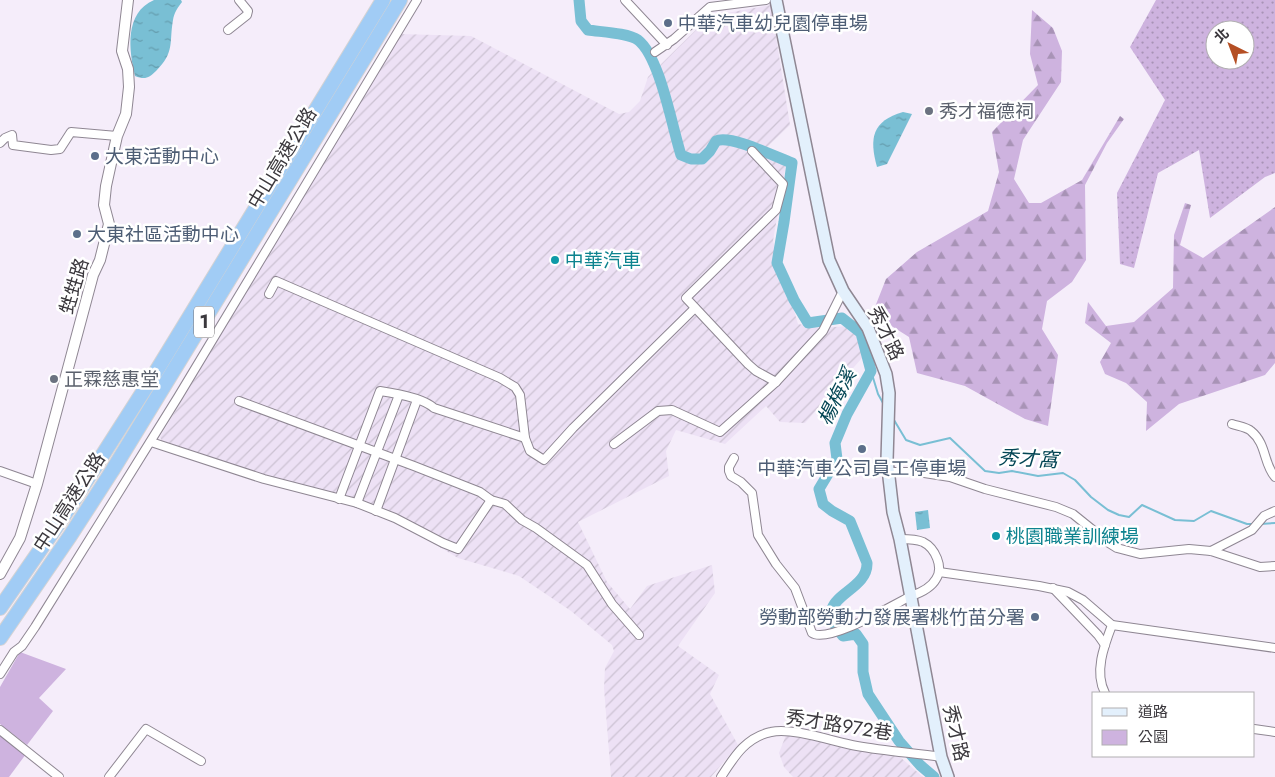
<svg xmlns="http://www.w3.org/2000/svg" width="1275" height="777" font-family="Jost,'Noto Sans TC',sans-serif">
<style>
.industrial{fill:url(#industrial-furrows)}
.grass{fill:url(#grass-dots);fill-rule:evenodd}
.forest{fill:url(#forest-firs)}
.park{fill:#ceb3df}
.water{fill:url(#water-ripples)}
.lines{fill:none;stroke-linecap:round;stroke-linejoin:round}
.stream{stroke:#79bfd4;stroke-width:2}
.river{stroke:#79bfd4;stroke-width:11}
.minor-casing{stroke:#8f8793;stroke-width:10}
.tertiary-casing{stroke:#8f8793;stroke-width:12}
.secondary-casing{stroke:#8f8793;stroke-width:14}
.motorway-casing{stroke:#d4d3d4;stroke-width:16}
.minor{stroke:#fff;stroke-width:8}
.tertiary{stroke:#fff;stroke-width:10}
.secondary{stroke:#e3f0fc;stroke-width:11}
.motorway{stroke:#a1ccf5;stroke-width:14}
.service-dot{fill:#5c6f8a;stroke:#fff;stroke-width:2}
.worship-dot{fill:#6b7280;stroke:#fff;stroke-width:2}
.culture-dot{fill:#0f9aa8;stroke:#fff;stroke-width:2}
.labels{text-anchor:middle;dominant-baseline:central;stroke-width:5;stroke-linejoin:round;paint-order:stroke}
.shield{fill:#fff;stroke:#767477;stroke-width:1}
.shield-label{font-size:18px;font-weight:bold;fill:#3b383d}
.service-label{font-size:19px;fill:#4e5e75;stroke:#fff;text-anchor:start}
.worship-label{font-size:19px;fill:#5b616d;stroke:#fff;text-anchor:start}
.street-label{font-size:19px;fill:#3b383d;stroke:#fff}
.culture-label{font-size:19px;fill:#0d838f;stroke:#fff;text-anchor:start}
.water-label{font-size:20px;font-style:italic;fill:#034554;stroke:#fff}
</style>
<defs>
<pattern id="industrial-furrows" width="10" height="10" patternUnits="userSpaceOnUse" patternTransform="scale(1.25)"><rect width="10" height="10" fill="#ede1f5"/><path d="M-1 1l2-2M0 10L10 0M9 11l2-2" fill="none" stroke="#ccc2d3"/></pattern>
<pattern id="grass-dots" width="8" height="8" patternUnits="userSpaceOnUse" patternTransform="scale(1.25)"><rect width="8" height="8" fill="#ceb3df"/><path d="M2 2h.1M6 6h.1" fill="none" stroke="#a893b6" stroke-width="1.8" stroke-linecap="round"/></pattern>
<pattern id="forest-firs" width="22" height="20" patternUnits="userSpaceOnUse" patternTransform="scale(1.25)"><rect width="22" height="20" fill="#ceb3df"/><path d="M5 1l3.5 6h-7zM16 11l3.5 6h-7z" fill="#a893b6"/></pattern>
<pattern id="water-ripples" width="26" height="14" patternUnits="userSpaceOnUse" patternTransform="scale(1.25)"><rect width="26" height="14" fill="#79bfd4"/><path d="M2 4q2-2 4 0t4 0M15 11q2-2 4 0t4 0" fill="none" stroke="#649cad"/></pattern>
</defs>
<rect width="100%" height="100%" fill="#f5edfa"/>
<!-- industrial -->
<g class="industrial">
<path d="M771,5L790,125L759,155L786,164L773,241L798,324L820,328L849,326L869,350L805,423L780,422L766,406L725,444L676,430L666,451L669,476L578,522L607,582L630,609L647,586L712,565L715,593L678,646L719,675L710,694L738,745L711,777H611L604,688L605,668L614,651L612,645L571,611L519,576L458,558L418,534L384,518L282,481L167,452L160,437L400,34L471,36L619,114L629,112L640,101L648,77L710,16Z"/>
<path d="M786,735L900,757L923,777H793L784,767L779,753Z"/>
</g>
<!-- grass -->
<path class="grass" d="M1156,0H1275V173L1265,177L1210,218L1199,150L1158,173L1134,268L1120,264L1117,193L1165,100L1130,47ZM1215,30H1245V60H1215Z"/>
<!-- forest -->
<g class="forest">
<path d="M1032,10L1053,28L1062,51L1061,82L1023,140L1014,179L1029,203H1041L1082,180L1120,116L1124,119L1107,143L1085,185L1086,260L1072,282L1047,301L1042,329L1058,355L1048,426L1025,419L965,386L917,373L909,337L882,320L873,312L886,279L917,252L988,211L999,172L992,132L1038,85L1030,54Z"/>
<path d="M1185,203L1191,205L1180,245L1203,258L1275,207V363L1265,375L1179,404L1146,431L1147,402L1126,383L1105,374L1100,362L1111,343L1085,323L1088,302L1106,326L1134,322L1173,288L1174,235Z"/>
</g>
<!-- park -->
<g class="park">
<path d="M20,652L66,669L39,698L53,711L27,745L0,724V687Z"/>
<path d="M0,732L26,754L9,777H0Z"/>
</g>
<!-- water -->
<g class="water">
<path d="M154,0H181L182,2C178,7 174,13 173,20C169,43 175,52 156,71C149,78 145,80 135,76C129,50 124,13 154,0Z"/>
<path d="M903,112L912,114L887,164L877,167C869,138 872,121 903,112Z"/>
<path d="M928,510L930,528L917,530L915,512Z"/>
</g>
<g class="lines">
<!-- stream -->
<g class="stream">
<path d="M871,371L878,394L883,403"/>
<path d="M894,420L906,440L920,445L950,438L985,471L999,473L1012,471L1038,476L1063,473L1075,480L1091,497L1108,510L1119,515L1129,517L1142,505L1175,520L1194,521L1211,511L1247,524H1253"/>
<path d="M1260,524L1275,523"/>
</g>
<!-- river -->
<path class="river" d="M579,0L581,21L588,30C601,32 628,33 638,40C660,57 672,127 681,155L691,159H702L710,151L716,141C730,134 776,157 792,163L784,222L777,263L794,300L808,323L842,318L861,333L871,371L847,414L835,443L837,459L819,489L823,504L832,511L850,521L867,563C868,595 806,596 843,636L856,634L863,644V672L868,694L899,741L920,765L934,777"/>
<!-- minor casing -->
<g class="minor-casing">
<g id="minor">
<path d="M625,0L667,45"/>
<path d="M228,30L247,15L248,11L239,0"/>
<path d="M655,52L674,39L710,7L766,0"/>
<path d="M0,143L5,138L12,135L13,145L51,150L60,149L71,132L117,136"/>
<path d="M752,151L783,184L776,210L686,298L748,364L756,371L776,382"/>
<path d="M269,294L276,281L500,378L515,387L520,395L525,438L530,451L544,460L573,428L695,308"/>
<path d="M239,401L414,466L480,492L491,500L505,504L522,520L536,528L587,565L612,604L639,635"/>
<path d="M1232,424C1238,426 1247,427 1251,431C1267,444 1263,463 1275,477"/>
<path d="M151,442L264,479L357,503L395,518L443,543L458,549L491,500"/>
<path d="M614,444L658,411L672,410L720,432L776,382L823,331L843,291"/>
<path d="M734,458L729,467V471L731,476L741,482L752,493L758,535L776,564L795,588L812,633C828,644 893,605 911,596C920,593 931,588 936,579C944,567 935,548 923,542C916,539 907,539 900,539"/>
<path d="M0,471L37,484"/>
<path d="M889,472H918L950,477L985,489L1056,507L1073,514L1109,543L1117,548L1140,554L1189,549L1211,551L1260,567L1275,566"/>
<path d="M339,499L380,391C394,393 423,398 434,408L525,438"/>
<path d="M357,503L399,395"/>
<path d="M376,511L417,400"/>
<path d="M1211,551L1252,530L1264,516L1275,511"/>
<path d="M939,572L1039,586L1068,592L1083,600L1112,625L1275,648"/>
<path d="M1053,588L1098,635L1105,645"/>
<path d="M0,674L14,652L22,646L35,627L178,397L417,0"/>
<path d="M1105,693C1094,672 1104,646 1112,625"/>
<path d="M1254,729L1275,732"/>
<path d="M0,730L59,777"/>
<path d="M109,777L146,729L201,761"/>
<path d="M721,777C734,757 746,737 771,732C793,727 834,742 857,746C885,751 913,753 941,757"/>
</g>
</g>
<!-- tertiary casing -->
<g class="tertiary-casing">
<path id="tertiary" d="M0,574L20,538L37,484L93,275L100,260L109,224L104,205L106,186L117,136L126,114L129,87L128,69L122,51L128,0"/>
</g>
<!-- secondary casing -->
<g class="secondary-casing">
<path id="secondary" d="M776,0L829,260L843,291L868,328L886,374L889,393L887,460L893,512L900,539L941,757L948,777"/>
</g>
<!-- motorway casing -->
<g class="motorway-casing">
<g id="motorway">
<path d="M0,608L63,517L157,370L383,0"/>
<path d="M0,638L70,536L112,471L400,0"/>
</g>
</g>
<!-- minor -->
<use href="#minor" class="minor"/>
<!-- tertiary -->
<use href="#tertiary" class="tertiary"/>
<!-- secondary -->
<use href="#secondary" class="secondary"/>
<!-- motorway -->
<use href="#motorway" class="motorway"/>
</g>
<!-- markers -->
<g class="service-dot">
<circle cx="668" cy="23" r="5"/>
<circle cx="95" cy="156" r="5"/>
<circle cx="77" cy="234" r="5"/>
<circle cx="862" cy="449" r="5"/>
<circle cx="1035" cy="617" r="5"/>
</g>
<g class="worship-dot">
<circle cx="929" cy="111" r="5"/>
<circle cx="54" cy="379" r="5"/>
</g>
<g class="culture-dot">
<circle cx="555" cy="260" r="5"/>
<circle cx="996" cy="536" r="5"/>
</g>
<g class="labels">
<!-- shield labels -->
<rect class="shield" x="194" y="306.5" width="20" height="31" rx="4"/>
<g class="shield-label">
<text x="204" y="322">1</text>
</g>
<!-- service labels -->
<g class="service-label">
<text x="678" y="23">中華汽車幼兒園停車場</text>
<text x="105" y="156">大東活動中心</text>
<text x="87" y="234">大東社區活動中心</text>
<text x="862" y="468" text-anchor="middle">中華汽車公司員工停車場</text>
<text x="1025" y="617" text-anchor="end">勞動部勞動力發展署桃竹苗分署</text>
</g>
<!-- worship labels -->
<g class="worship-label">
<text x="939" y="111">秀才福德祠</text>
<text x="64" y="379">正霖慈惠堂</text>
</g>
<!-- street labels -->
<g class="street-label">
<text transform="translate(282 158) rotate(-59)">中山高速公路</text>
<text transform="translate(74 286) rotate(-73)">甡甡路</text>
<text transform="translate(886 333) rotate(64)">秀才路</text>
<text transform="translate(69 502) rotate(-57)">中山高速公路</text>
<text transform="translate(839 725) rotate(9)">秀才路972巷</text>
<text transform="translate(956 733) rotate(77)">秀才路</text>
</g>
<!-- culture labels -->
<g class="culture-label">
<text x="565" y="260">中華汽車</text>
<text x="1006" y="536">桃園職業訓練場</text>
</g>
<!-- water labels -->
<g class="water-label">
<text transform="translate(837 397) rotate(-63)">楊梅溪</text>
<text transform="translate(1028 459) rotate(3)">秀才窩</text>
</g>
</g>
<!-- legend -->
<rect x="1092" y="692" width="162" height="65" fill="#ffffff" stroke="#b1afb1"/>
<rect x="1102" y="708" width="25" height="8" fill="#e3f0fc" stroke="#b1afb1"/>
<text x="1138" y="717" font-size="15" fill="#3b383d">道路</text>
<rect x="1102" y="730" width="25" height="15" fill="#ceb3df" stroke="#b1afb1"/>
<text x="1138" y="742" font-size="15" fill="#3b383d">公園</text>
<!-- north arrow -->
<g transform="translate(1230 45) rotate(318)"><circle r="24" fill="#ffffff" stroke="#b1afb1"/>
<path d="M0-4L9 19L0 12L-9 19Z" fill="#b54f24"/>
<text y="-8" font-size="14" font-weight="bold" text-anchor="middle" fill="#3b383d">北</text>
</g>
</svg>
